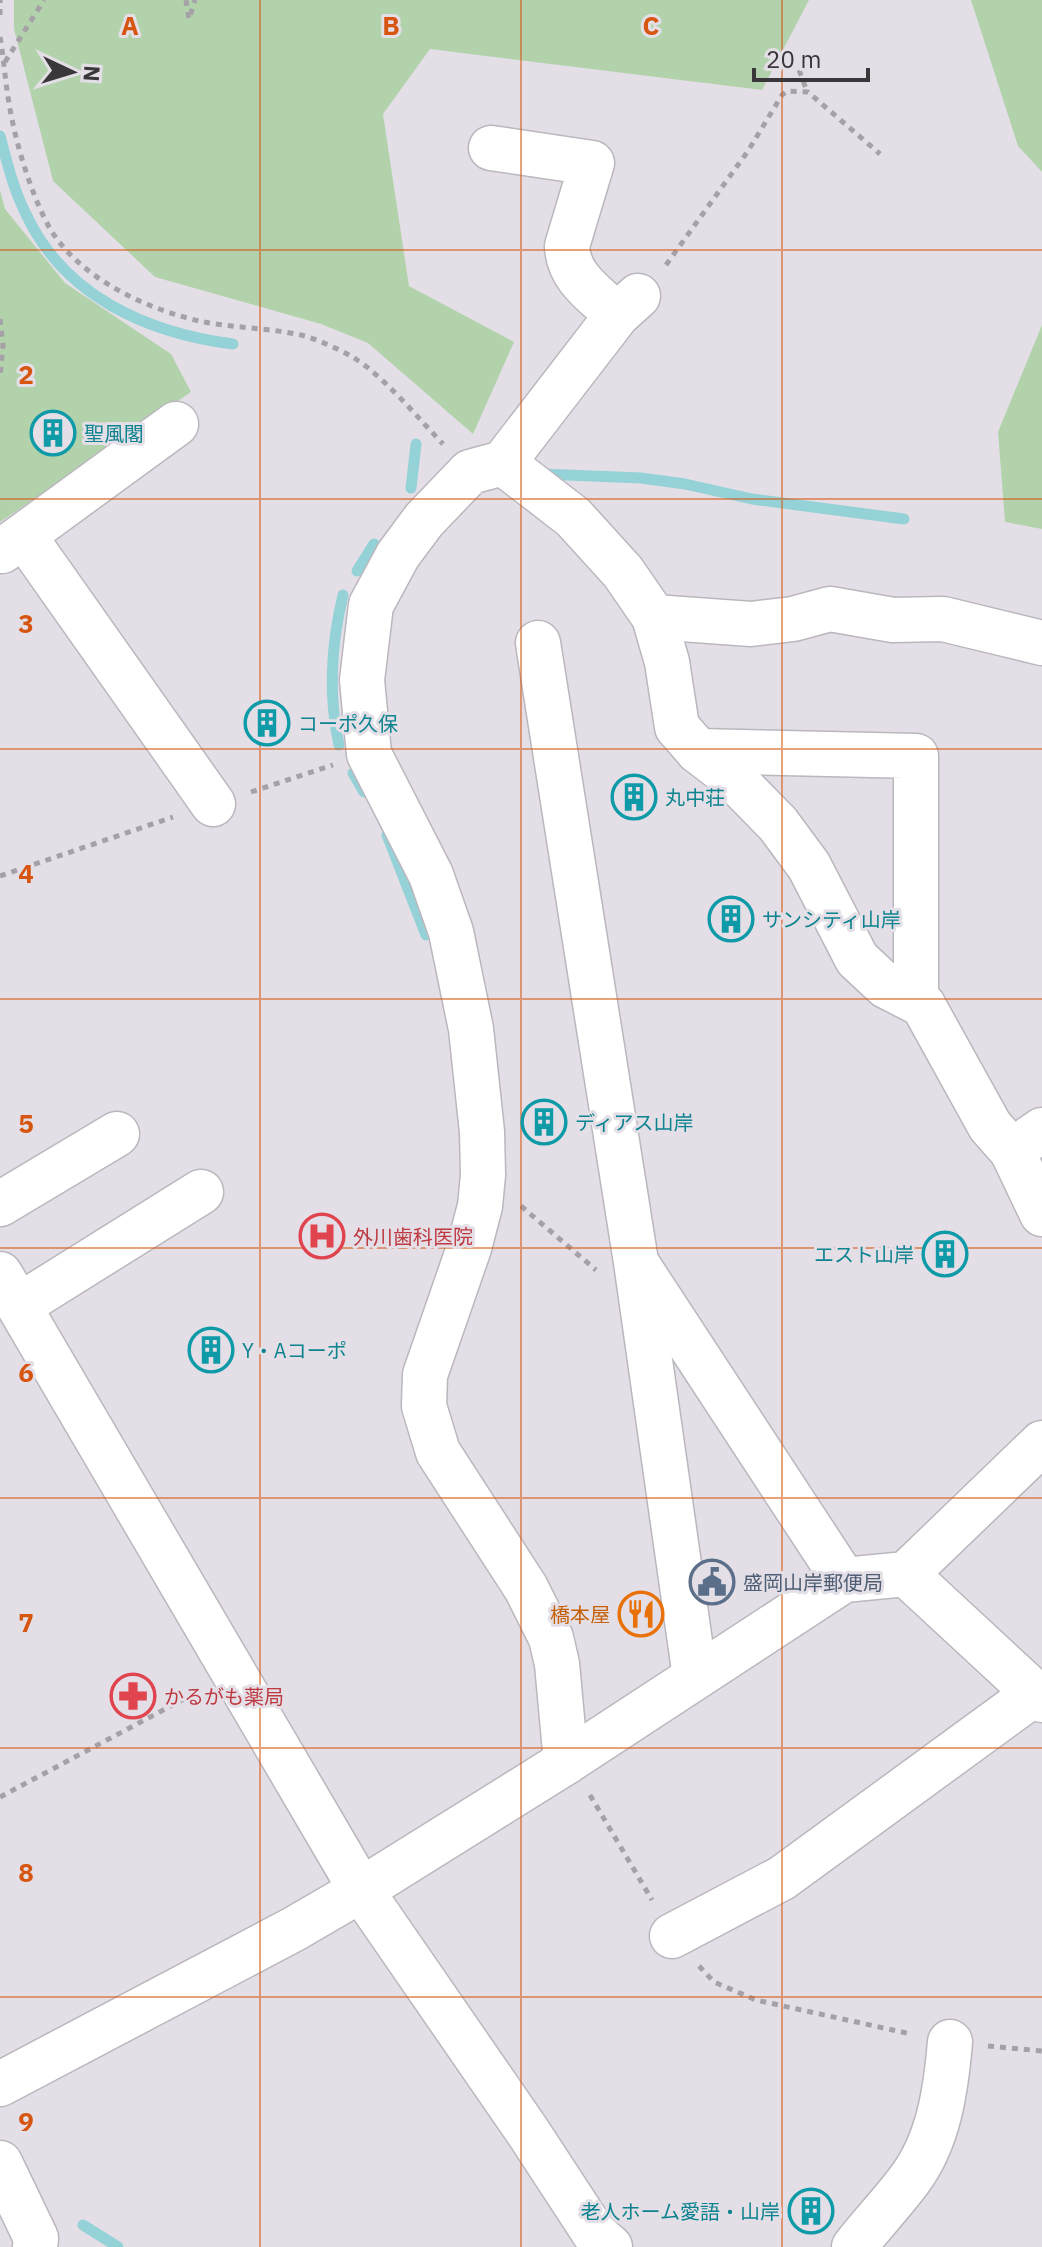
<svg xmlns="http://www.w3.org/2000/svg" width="1042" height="2247" font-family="'IBM Plex Sans','Noto Sans JP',sans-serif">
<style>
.green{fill:#b2d2ac}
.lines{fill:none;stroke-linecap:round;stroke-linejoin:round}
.stream{stroke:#95d2d7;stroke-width:11}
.minor-casing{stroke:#bbb7be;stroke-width:47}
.path{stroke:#a5a1a6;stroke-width:5;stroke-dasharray:6 6;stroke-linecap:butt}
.minor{stroke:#fff;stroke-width:44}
.grid{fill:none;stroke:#d65611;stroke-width:2;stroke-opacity:0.55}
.labels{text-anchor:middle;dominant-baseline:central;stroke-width:6;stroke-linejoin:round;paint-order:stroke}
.culture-label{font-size:20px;fill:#0d838f;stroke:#e4dfe6;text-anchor:start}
.health-label{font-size:20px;fill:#be3a42;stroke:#e4dfe6;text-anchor:start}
.service-label{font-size:20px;fill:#4e5e75;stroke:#e4dfe6;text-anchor:start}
.food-label{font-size:20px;fill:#c56008;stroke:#e4dfe6;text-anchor:end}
.grid-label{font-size:26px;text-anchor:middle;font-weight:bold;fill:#d65611;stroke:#e4dfe6;stroke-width:6;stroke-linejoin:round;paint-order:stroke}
</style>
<rect width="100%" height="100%" fill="#e4dfe6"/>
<!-- green -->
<g class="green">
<path d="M14,0H809L762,90L430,49L383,114L409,286L514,342L473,434L368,343L321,324L155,277L53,181L14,29Z"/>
<path d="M971,0H1042V172L1018,146Z"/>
<path d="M0,190L5,209L65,283L171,354L191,392L0,522Z"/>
<path d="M1042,325V529L1005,522L998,432Z"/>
</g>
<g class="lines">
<!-- stream -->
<g class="stream">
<path d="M0,136C7,162 13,188 25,212C63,296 147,333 233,344"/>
<path d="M542,474L641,478L685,484L752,499L904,519"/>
<path d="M411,488L416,444"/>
<path d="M357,571L374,544"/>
<path d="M339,745C328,695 331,645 343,595"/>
<path d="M353,773L364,792"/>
<path d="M387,835L426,935"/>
<path d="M83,2225L118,2247"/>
</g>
<!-- minor casing -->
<g class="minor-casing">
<g id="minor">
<path d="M491,148L592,163L567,246C568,278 596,295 617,315"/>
<path d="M503,463L617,315L638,296"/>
<path d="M24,536L213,804"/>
<path d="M2,551L176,424"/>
<path d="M654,617L751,624L793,619L830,609L893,620L943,619L1042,643"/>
<path d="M538,643L636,1262L695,1677"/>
<path d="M698,751L916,756V1001"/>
<path d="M1012,1151L1042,1130"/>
<path d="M0,1204L117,1134"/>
<path d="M639,1267L844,1580"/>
<path d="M0,1274L361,1890L528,2132L594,2233L610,2247"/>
<path d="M20,1305L201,1192"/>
<path d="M906,1574L1042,1700"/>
<path d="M566,1762L557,1664L551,1638L526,1588L438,1452L424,1406L425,1375L469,1248L480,1206L483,1175L482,1132L471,1029L451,932L431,875L369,754L362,680L371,605L398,555L424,520L470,472L503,463L573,517L623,572L654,617L667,662L677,727L698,751L733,778L778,824L809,866L857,959L886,986L923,1005L990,1126L1012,1151L1042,1214"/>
<path d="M672,1936L782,1878L1034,1694"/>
<path d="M0,2084L294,1929L361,1890L566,1762L844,1580L906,1574L1042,1443"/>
<path d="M0,2163L36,2238L35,2247"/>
<path d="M854,2247C872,2224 893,2202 910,2179C939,2140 946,2089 950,2042"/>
</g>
</g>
<!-- path -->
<g class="path">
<path d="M186,0L189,19L195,0"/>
<path d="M0,15V0"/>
<path d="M0,37C4,59 5,81 9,103C15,141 30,191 48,225C77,278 148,310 204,322C236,328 269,328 301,335C317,339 336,348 351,356C382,374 418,418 443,444"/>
<path d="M5,62L44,0"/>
<path d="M799,70L807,91"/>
<path d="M666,265L748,151L782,95L787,91L808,92L880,154"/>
<path d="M0,319L3,346L0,376"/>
<path d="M251,792L333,765"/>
<path d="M0,876L173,817"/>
<path d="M521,1206L596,1270"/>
<path d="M590,1795L652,1900"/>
<path d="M0,1797L197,1692"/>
<path d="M699,1966L714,1982L756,2000L911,2034"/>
<path d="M988,2046L1042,2051"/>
</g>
<!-- minor -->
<use href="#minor" class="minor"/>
</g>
<!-- grid -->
<path class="grid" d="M260,0V2247M521,0V2247M782,0V2247M0,250H1042M0,499H1042M0,749H1042M0,999H1042M0,1248H1042M0,1498H1042M0,1748H1042M0,1997H1042"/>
<!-- icons -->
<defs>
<g id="building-ring" transform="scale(2.3)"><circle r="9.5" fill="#e4dfe6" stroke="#0f9aa8" stroke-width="1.5"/><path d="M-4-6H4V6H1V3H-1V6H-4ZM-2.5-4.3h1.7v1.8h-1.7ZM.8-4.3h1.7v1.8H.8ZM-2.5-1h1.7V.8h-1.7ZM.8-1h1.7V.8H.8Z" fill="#0f9aa8"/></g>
<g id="hospital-ring" transform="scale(2.3)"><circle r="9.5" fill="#e4dfe6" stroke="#e0444e" stroke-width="1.5"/><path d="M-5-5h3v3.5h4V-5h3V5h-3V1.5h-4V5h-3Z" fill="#e0444e"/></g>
<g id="civic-ring" transform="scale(2.3)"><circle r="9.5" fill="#e4dfe6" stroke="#5c6f8a" stroke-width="1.5"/><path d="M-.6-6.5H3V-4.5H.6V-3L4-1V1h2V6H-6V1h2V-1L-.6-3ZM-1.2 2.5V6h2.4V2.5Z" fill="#5c6f8a"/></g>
<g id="restaurant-ring" transform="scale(2.3)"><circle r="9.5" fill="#e4dfe6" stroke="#e8710a" stroke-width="1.5"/><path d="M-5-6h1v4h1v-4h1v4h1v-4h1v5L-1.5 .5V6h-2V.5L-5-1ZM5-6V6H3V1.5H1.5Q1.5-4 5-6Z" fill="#e8710a"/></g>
<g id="pharmacy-ring" transform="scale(2.3)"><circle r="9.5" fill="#e4dfe6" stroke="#e0444e" stroke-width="1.5"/><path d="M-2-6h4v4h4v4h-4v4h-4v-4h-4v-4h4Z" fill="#e0444e"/></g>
</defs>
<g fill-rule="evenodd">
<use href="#building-ring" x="53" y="433"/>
<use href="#building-ring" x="267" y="723"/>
<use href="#building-ring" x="634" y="797"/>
<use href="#building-ring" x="731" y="919"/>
<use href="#building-ring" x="544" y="1122"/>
<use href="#hospital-ring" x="322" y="1236"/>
<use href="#building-ring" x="945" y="1254"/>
<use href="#building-ring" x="211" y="1350"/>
<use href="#civic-ring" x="712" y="1582"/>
<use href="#restaurant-ring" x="641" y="1614"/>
<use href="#pharmacy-ring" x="133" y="1696"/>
<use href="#building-ring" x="811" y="2211"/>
</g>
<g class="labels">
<!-- culture labels -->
<g class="culture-label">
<text x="84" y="433">聖風閣</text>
<text x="298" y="723">コーポ久保</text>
<text x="665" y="797">丸中荘</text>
<text x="762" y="919">サンシティ山岸</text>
<text x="575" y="1122">ディアス山岸</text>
<text x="914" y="1254" text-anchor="end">エスト山岸</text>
<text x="242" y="1350">Y・Aコーポ</text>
<text x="780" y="2211" text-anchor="end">老人ホーム愛語・山岸</text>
</g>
<!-- health labels -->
<g class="health-label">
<text x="353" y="1236">外川歯科医院</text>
<text x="164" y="1696">かるがも薬局</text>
</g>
<!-- service labels -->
<g class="service-label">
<text x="743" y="1582">盛岡山岸郵便局</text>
</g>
<!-- food labels -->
<g class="food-label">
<text x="610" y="1614">橋本屋</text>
</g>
</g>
<g class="grid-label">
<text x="130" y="35">A</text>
<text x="391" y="35">B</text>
<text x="651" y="35">C</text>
<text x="26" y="384">2</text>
<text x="26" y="633">3</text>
<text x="26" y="883">4</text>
<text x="26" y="1133">5</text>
<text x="26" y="1382">6</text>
<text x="26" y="1632">7</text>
<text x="26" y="1882">8</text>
<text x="26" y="2131">9</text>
</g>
<!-- north arrow -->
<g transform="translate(72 72) rotate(94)" stroke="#e4dfe6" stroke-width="6" paint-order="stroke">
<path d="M0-6L14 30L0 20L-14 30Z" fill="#39373a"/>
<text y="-12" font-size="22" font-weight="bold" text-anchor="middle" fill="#39373a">N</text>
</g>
<!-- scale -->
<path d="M754 68v12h114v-12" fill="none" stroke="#39373a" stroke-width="4"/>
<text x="766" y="68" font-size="24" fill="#39373a" stroke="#e4dfe6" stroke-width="6" paint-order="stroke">20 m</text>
</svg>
